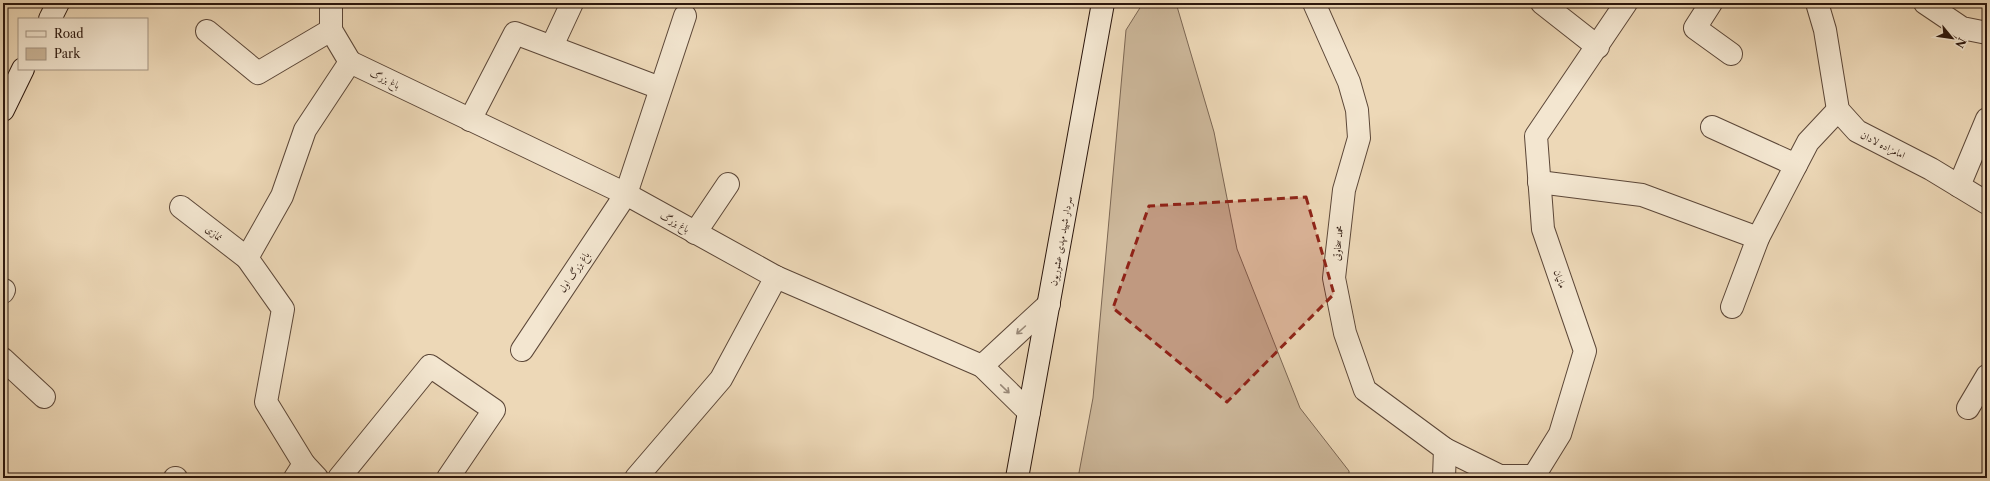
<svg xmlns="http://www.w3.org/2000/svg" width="1990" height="481" font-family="'Libre Caslon Text',Amiri,serif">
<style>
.green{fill:#ccb79a;stroke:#7c6754}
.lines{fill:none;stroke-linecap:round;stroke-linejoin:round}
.street-casing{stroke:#5c4738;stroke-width:24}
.secondary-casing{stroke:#2c170d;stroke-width:24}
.street{stroke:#f3e6d0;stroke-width:22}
.secondary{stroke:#f3e6d0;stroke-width:22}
.oneway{stroke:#998978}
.marked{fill:#8f2418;fill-opacity:0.2;stroke:#8f2418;stroke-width:3;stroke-dasharray:8 5;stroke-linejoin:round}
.labels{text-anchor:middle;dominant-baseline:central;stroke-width:3.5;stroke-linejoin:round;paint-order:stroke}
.street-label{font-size:10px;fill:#2c170d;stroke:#f3e6d0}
</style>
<rect width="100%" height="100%" fill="#edd8b7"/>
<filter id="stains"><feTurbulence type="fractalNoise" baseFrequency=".005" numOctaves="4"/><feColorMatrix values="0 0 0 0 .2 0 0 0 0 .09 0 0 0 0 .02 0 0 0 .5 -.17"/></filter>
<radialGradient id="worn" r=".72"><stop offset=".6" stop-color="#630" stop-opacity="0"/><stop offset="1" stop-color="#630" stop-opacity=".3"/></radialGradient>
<!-- green -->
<path class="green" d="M1143,3H1176L1214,132L1237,249L1300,408L1349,471V478H1078L1093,398L1126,30Z"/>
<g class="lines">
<!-- street casing -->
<g class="street-casing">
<g id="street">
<path d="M1314,3L1349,82L1357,110L1359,138L1344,190L1334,278L1345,333L1365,390L1445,449L1500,476H1534L1560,434L1585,351L1543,229L1536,136L1626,3"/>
<path d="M1542,3L1598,47"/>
<path d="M1711,3L1695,28L1731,54"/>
<path d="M1817,3L1825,30L1838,110L1857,131L1931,169L1987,203"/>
<path d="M1925,3L1962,28L1987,33"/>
<path d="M207,31L258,73L331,30"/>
<path d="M552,46L572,3"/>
<path d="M350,62L626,194L776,277L982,366L1029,412"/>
<path d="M470,120L515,33L660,88"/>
<path d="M1712,127L1796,165"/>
<path d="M1539,182L1642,195L1758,238"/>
<path d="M1959,186L1987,119"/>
<path d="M181,207L247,258"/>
<path d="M695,233L728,184"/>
<path d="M3,292L4,290"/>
<path d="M1732,307L1758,238L1808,142L1838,110"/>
<path d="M522,350L626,194L685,16"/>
<path d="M3,359L44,397"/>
<path d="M982,366L1049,304"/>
<path d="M1968,408L1987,376"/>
<path d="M304,464L317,478"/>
<path d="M175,478H176"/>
<path d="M295,478L304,464L266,402L283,309L247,258L282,196L305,130L350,62L331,30V3"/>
<path d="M339,478L430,366L494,410L448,478"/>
<path d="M636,478L721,379L776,277"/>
<path d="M1444,478L1445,449"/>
</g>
</g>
<!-- secondary casing -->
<g class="secondary-casing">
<g id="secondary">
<path d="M50,19L58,3"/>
<path d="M3,110L23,69"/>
<path d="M1017,478L1103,3"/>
</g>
</g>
<!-- street -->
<use href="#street" class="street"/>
<!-- secondary -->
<use href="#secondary" class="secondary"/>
</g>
<!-- one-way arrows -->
<defs><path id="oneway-shaft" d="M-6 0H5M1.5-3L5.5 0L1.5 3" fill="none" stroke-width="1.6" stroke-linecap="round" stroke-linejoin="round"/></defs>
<g class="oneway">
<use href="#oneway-shaft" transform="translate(1021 330) rotate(138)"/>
<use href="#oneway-shaft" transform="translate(1005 389) rotate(44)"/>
</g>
<!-- marked area -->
<path class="marked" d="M1306,197L1334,294L1227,402L1113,308L1149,206Z"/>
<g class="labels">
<!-- street labels -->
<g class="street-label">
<text transform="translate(385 79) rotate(26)">باغ بزرگ</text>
<text transform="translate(1883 145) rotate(27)">امامزاده لادان</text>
<text transform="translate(675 222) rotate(30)">باغ بزرگ</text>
<text transform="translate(214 233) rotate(38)">نمازی</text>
<text transform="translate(1061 241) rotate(-80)">سردار شهید مهدی عشوریون</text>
<text transform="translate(1338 243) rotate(-84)">محمد سخاوتی</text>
<text transform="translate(574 272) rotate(-56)">باغ بزرگ اول</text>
<text transform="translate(1560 279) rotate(71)">مانیان</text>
</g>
</g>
<!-- margin -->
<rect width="1990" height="481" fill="none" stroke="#edd8b7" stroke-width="16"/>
<rect x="4" y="4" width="1982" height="473" fill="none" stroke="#2c170d" stroke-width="2"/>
<rect x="8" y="8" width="1974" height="465" fill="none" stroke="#2c170d"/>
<!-- legend -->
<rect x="18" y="18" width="130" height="52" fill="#f3e6d0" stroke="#a39382"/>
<rect x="26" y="31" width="20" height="6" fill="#f3e6d0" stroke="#a39382"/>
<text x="54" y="38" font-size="12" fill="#2c170d">Road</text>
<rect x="26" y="48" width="20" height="12" fill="#ccb79a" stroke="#a39382"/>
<text x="54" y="58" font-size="12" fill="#2c170d">Park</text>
<!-- north arrow -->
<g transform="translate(1952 38) rotate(119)" stroke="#f3e6d0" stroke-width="3" paint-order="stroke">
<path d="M0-3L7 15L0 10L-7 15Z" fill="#2c170d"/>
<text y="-6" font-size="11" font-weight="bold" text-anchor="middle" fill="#2c170d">N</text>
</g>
<rect width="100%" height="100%" filter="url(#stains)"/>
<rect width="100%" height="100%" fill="url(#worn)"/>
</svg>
